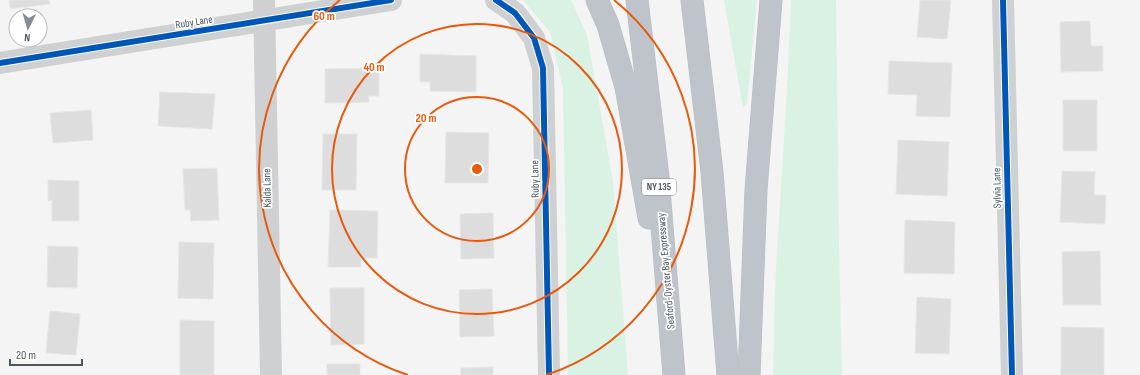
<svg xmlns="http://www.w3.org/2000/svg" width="1140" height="375" font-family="'Sofia Sans Condensed',sans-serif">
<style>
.green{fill:#d9f2e3}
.building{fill:#ddddde;stroke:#e5e6e7}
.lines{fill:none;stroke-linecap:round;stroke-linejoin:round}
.highway-casing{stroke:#b9bec3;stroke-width:23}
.minor{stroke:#ced0d2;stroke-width:22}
.highway{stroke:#bec4c9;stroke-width:22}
.cycleway-casing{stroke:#fff;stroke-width:8}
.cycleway{stroke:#0057b8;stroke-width:6}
.ring{fill:none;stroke:#e8590c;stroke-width:2}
.labels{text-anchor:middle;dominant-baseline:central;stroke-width:3.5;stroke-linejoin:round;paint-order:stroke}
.shield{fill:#fff;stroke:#808990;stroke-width:1}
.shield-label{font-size:10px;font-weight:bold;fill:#4a5661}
.street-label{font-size:11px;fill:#4a5661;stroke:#fff}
.centre{fill:#e8590c;stroke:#fff;stroke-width:2}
.ring-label{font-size:12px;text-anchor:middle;font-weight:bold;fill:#e8590c;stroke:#fff;stroke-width:3.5;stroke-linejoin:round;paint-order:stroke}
</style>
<rect width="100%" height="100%" fill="#f4f4f4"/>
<!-- green -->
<g class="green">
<path d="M523,0H571L587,35L613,182L628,375H568L563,89L550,32Z"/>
<path d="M724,0H757L747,103L743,108Z"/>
<path d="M791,0H836L839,242L842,375H773L775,286L787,90Z"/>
</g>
<!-- building -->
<g class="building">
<path d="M9,0H49L50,4L10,9Z"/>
<path d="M920,0H951L947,39L917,37Z"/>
<path d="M1090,21L1091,46H1103V71L1061,72L1060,22Z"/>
<path d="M420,54L476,56V92L430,91V82H420Z"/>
<path d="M889,61L952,63L950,117L916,116L917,95L888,94Z"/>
<path d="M379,68V96H369V102L325,103V69Z"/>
<path d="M160,92L215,94L212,129L158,126Z"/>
<rect x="1063" y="100" width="34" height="51"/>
<path d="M91,110L93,140L53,143L50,113Z"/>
<path d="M446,132L489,133L488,183H445Z"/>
<path d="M323,134H357L356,190H322Z"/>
<path d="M898,140L949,142L947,196L896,194Z"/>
<path d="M217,168L219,220L191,221L190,210H185L183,169Z"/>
<path d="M1062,171L1095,172L1094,195H1106L1105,224L1060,222Z"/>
<path d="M48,180L79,181V221H52V200L48,201Z"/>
<path d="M330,210L378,211L377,258H361V267H328Z"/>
<path d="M493,213L494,258L461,259L460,214Z"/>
<path d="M905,220L955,222L954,274L904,273Z"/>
<path d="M179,242L214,243L213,299L178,298Z"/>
<path d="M48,246L78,247L77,288L47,287Z"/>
<path d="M1100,251L1101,305H1063L1062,252Z"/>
<path d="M330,288H364V344L331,345Z"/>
<path d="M492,289L494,336L460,337L459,290Z"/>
<path d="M917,297L951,299L949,354L915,353Z"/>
<path d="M50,311L80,314L76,355L46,353Z"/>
<path d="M180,320L214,321V375H180Z"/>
<path d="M1061,327L1104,328V375H1061Z"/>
<rect x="327" y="364" width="33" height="11"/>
<path d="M493,367V375H461V368Z"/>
</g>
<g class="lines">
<!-- highway casing -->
<g class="highway-casing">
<g id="highway">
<path d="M597,0L608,25L626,87L649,218"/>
<path d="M637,0L658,177L674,375"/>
<path d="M692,0L712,172L728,375"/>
<path d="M749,375L756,190L771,0"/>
</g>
</g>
<!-- minor -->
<g class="minor">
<path d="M264,0L271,375"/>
<path d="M496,0L515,13L534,38L543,68L549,375"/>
<path d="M1003,0L1012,375"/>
<path d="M0,63L391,0"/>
</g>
<!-- highway -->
<use href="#highway" class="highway"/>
<!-- cycleway casing -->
<g class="cycleway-casing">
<g id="cycleway">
<path d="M496,0L515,13L534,38L543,68L549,375"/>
<path d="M1003,0L1012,375"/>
<path d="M0,63L391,0"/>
</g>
</g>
<!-- cycleway -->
<use href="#cycleway" class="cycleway"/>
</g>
<!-- distance rings -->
<g class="ring">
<circle cx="477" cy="169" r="72"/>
<circle cx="477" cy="169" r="145"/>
<path d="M408 375A217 217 0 0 1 340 0M614 0A217 217 0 0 1 546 375"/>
</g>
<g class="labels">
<!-- shield labels -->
<rect class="shield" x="642" y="179" width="34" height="16" rx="3"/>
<g class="shield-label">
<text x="659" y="187">NY 135</text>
</g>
<!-- street labels -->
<g class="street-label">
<text transform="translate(194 22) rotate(-9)">Ruby Lane</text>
<text transform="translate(535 179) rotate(-91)">Ruby Lane</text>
<text transform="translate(267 188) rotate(-91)">Kalda Lane</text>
<text transform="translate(997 188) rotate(-91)">Sylvia Lane</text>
<text transform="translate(666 271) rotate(-95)">Seaford-Oyster Bay Expressway</text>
</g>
</g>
<circle cx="477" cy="169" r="6" class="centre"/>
<g class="ring-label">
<text x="324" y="20">60 m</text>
<text x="374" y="71">40 m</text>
<text x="426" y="122">20 m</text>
</g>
<!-- north arrow -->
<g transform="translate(28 28) rotate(185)"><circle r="19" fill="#ffffff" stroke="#b7bbc0"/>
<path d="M0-3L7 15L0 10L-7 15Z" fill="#868d94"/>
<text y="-6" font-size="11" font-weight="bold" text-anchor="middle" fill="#4a5661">N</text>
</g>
<!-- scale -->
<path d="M10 359v6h72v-6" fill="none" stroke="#4a5661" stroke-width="2"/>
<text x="16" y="359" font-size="12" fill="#4a5661" stroke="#ffffff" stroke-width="3" paint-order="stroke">20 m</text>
</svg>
